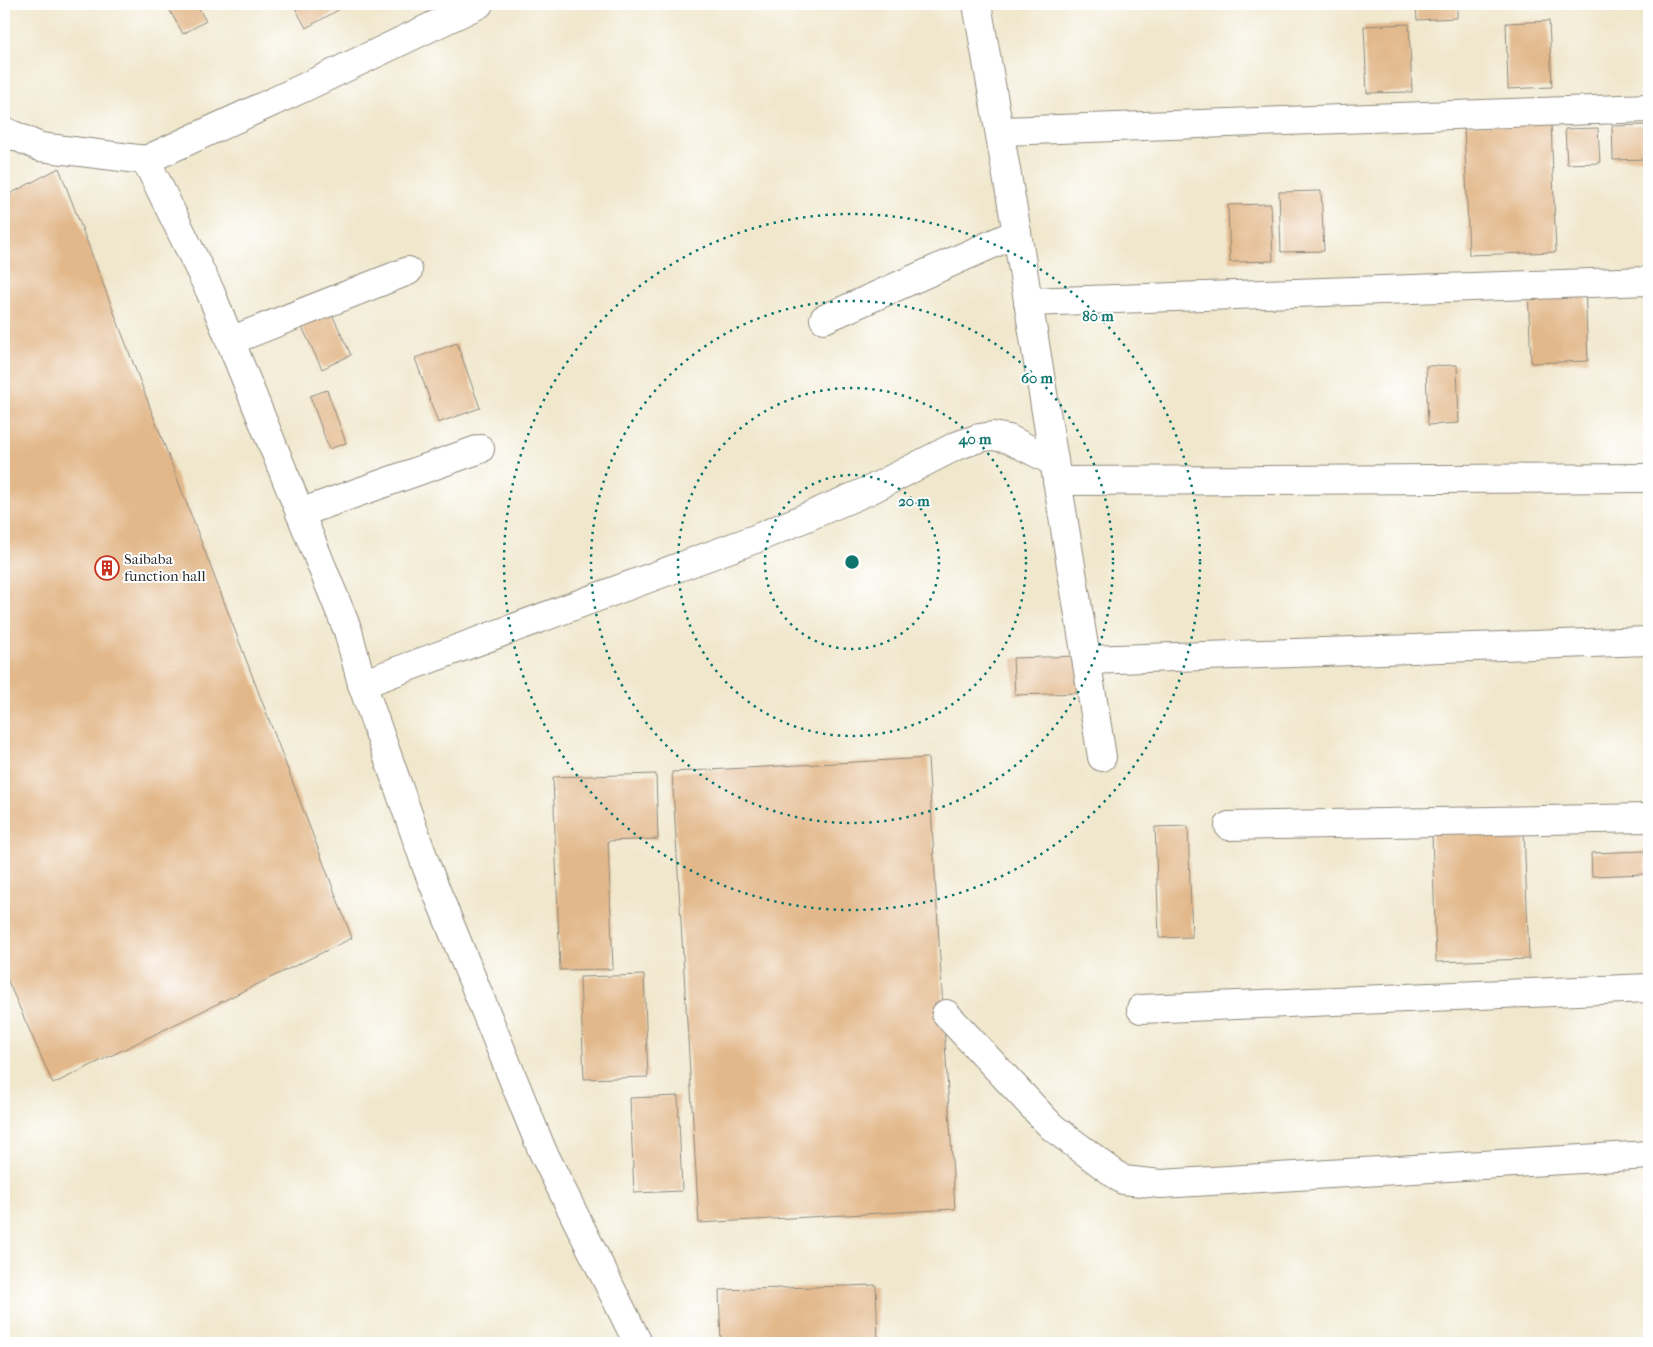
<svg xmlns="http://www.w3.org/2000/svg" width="1653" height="1347" font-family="'IM FELL French Canon',serif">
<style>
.building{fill:#e2b789}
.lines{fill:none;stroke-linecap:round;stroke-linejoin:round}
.minor-casing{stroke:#8e897c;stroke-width:30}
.minor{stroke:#fff;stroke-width:28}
.ring{fill:none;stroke:#0f766e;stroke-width:2.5;stroke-dasharray:2.5 5}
.labels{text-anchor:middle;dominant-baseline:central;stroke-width:4;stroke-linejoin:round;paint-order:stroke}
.poi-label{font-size:15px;fill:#2b2b2b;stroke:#fff;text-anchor:start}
.centre{fill:#0f766e;stroke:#fff;stroke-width:2.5}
.ring-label{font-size:15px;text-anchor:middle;font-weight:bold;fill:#0f766e;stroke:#fff;stroke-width:4;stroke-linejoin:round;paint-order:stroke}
</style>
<rect width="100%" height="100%" fill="#fff"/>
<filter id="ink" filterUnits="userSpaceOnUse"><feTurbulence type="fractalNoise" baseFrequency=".02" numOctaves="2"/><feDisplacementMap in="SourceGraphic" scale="10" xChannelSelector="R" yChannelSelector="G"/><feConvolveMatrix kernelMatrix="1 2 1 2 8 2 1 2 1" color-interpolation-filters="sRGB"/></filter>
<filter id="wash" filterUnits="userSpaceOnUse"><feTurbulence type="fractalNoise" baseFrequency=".0096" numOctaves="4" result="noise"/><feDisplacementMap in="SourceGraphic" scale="20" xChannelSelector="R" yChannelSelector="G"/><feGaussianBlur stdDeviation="1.12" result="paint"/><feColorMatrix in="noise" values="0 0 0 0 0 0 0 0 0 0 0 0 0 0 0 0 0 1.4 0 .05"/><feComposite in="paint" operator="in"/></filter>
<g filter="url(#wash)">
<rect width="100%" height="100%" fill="#f0e7cc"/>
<g id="blocks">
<!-- building -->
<g class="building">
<path d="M166,4H196L206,21L183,34Z"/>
<path d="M293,4H349L306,28Z"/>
<path d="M1416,4H1457V18L1417,20Z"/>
<path d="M1549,21L1552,87L1508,89L1506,23Z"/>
<path d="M1409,24L1412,92L1367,93L1364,26Z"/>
<path d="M1551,122L1556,252L1469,255L1464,125Z"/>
<path d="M1647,125L1648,159L1613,160L1612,126Z"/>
<path d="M1598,128L1600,163L1567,164L1565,129Z"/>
<path d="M59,168L352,938L53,1084L4,972V197Z"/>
<path d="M1321,191L1324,251L1281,252L1279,192Z"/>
<path d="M1271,204L1273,261L1230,262L1228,205Z"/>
<path d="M1585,287L1588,361L1531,363L1528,289Z"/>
<path d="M330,310L351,355L322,369L300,323Z"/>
<path d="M457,343L480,408L438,423L415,358Z"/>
<path d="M1457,365L1459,423L1428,425L1426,366Z"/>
<path d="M327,390L346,443L329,449L310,396Z"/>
<path d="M1079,656L1081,693L1015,695L1013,658Z"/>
<path d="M928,758L955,1209L699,1223L672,772Z"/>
<path d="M656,774L658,839L608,841L613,969L560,970L553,777Z"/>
<path d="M1188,826L1192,937L1159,938L1155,827Z"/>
<path d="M1524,830L1529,959L1436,962L1432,833Z"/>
<path d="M1645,851L1646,874L1592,876L1591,853Z"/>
<path d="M644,975L648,1077L584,1079L580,977Z"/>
<path d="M678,1096L682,1191L634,1193L630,1098Z"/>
<path d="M876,1285L878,1343H721L719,1290Z"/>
</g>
</g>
</g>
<g filter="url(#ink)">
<use href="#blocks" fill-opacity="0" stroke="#8e897c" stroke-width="1"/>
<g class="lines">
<!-- minor casing -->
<g class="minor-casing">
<g id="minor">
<path d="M479,4L303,88L146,160L210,291L348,631L362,684L427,868L542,1150L638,1343"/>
<path d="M977,4L1017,233L1102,757"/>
<path d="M4,131L40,147L146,160"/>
<path d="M1000,131L1649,108"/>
<path d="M1028,302L1649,281"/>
<path d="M824,319L1017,233"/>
<path d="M230,341L408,271"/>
<path d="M1057,481L1649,478"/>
<path d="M300,513L480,449"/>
<path d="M1087,660L1649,641"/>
<path d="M362,684L755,539L870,490L956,446L979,438L993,436L1009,439L1054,462"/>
<path d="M1229,826L1649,818"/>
<path d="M1141,1009L1649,988"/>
<path d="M946,1014L1052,1127L1123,1180L1161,1184L1649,1155"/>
</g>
</g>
<!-- minor -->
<use href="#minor" class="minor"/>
</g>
</g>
<!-- distance rings -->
<g class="ring">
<circle cx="852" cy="562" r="87"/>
<circle cx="852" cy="562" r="174"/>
<circle cx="852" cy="562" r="261"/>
<circle cx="852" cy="562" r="348"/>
</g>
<!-- icons -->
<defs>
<g id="building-ring" transform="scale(1.25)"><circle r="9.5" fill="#fff" stroke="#c8321e" stroke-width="1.5"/><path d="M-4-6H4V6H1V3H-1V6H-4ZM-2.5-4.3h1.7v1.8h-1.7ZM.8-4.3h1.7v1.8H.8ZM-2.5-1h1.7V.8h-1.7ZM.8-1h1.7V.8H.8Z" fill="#c8321e"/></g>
</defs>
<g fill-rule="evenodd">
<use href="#building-ring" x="107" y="568"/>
</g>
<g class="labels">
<!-- poi labels -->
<g class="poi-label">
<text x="124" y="559">Saibaba<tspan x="124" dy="17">function hall</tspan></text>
</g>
</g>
<circle cx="852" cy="562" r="8" class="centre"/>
<g class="ring-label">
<text x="1098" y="321">80 m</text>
<text x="1037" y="383">60 m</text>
<text x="975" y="444">40 m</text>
<text x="914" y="506">20 m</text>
</g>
<!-- margin -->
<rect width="1653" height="1347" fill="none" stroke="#fff" stroke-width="20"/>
</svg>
